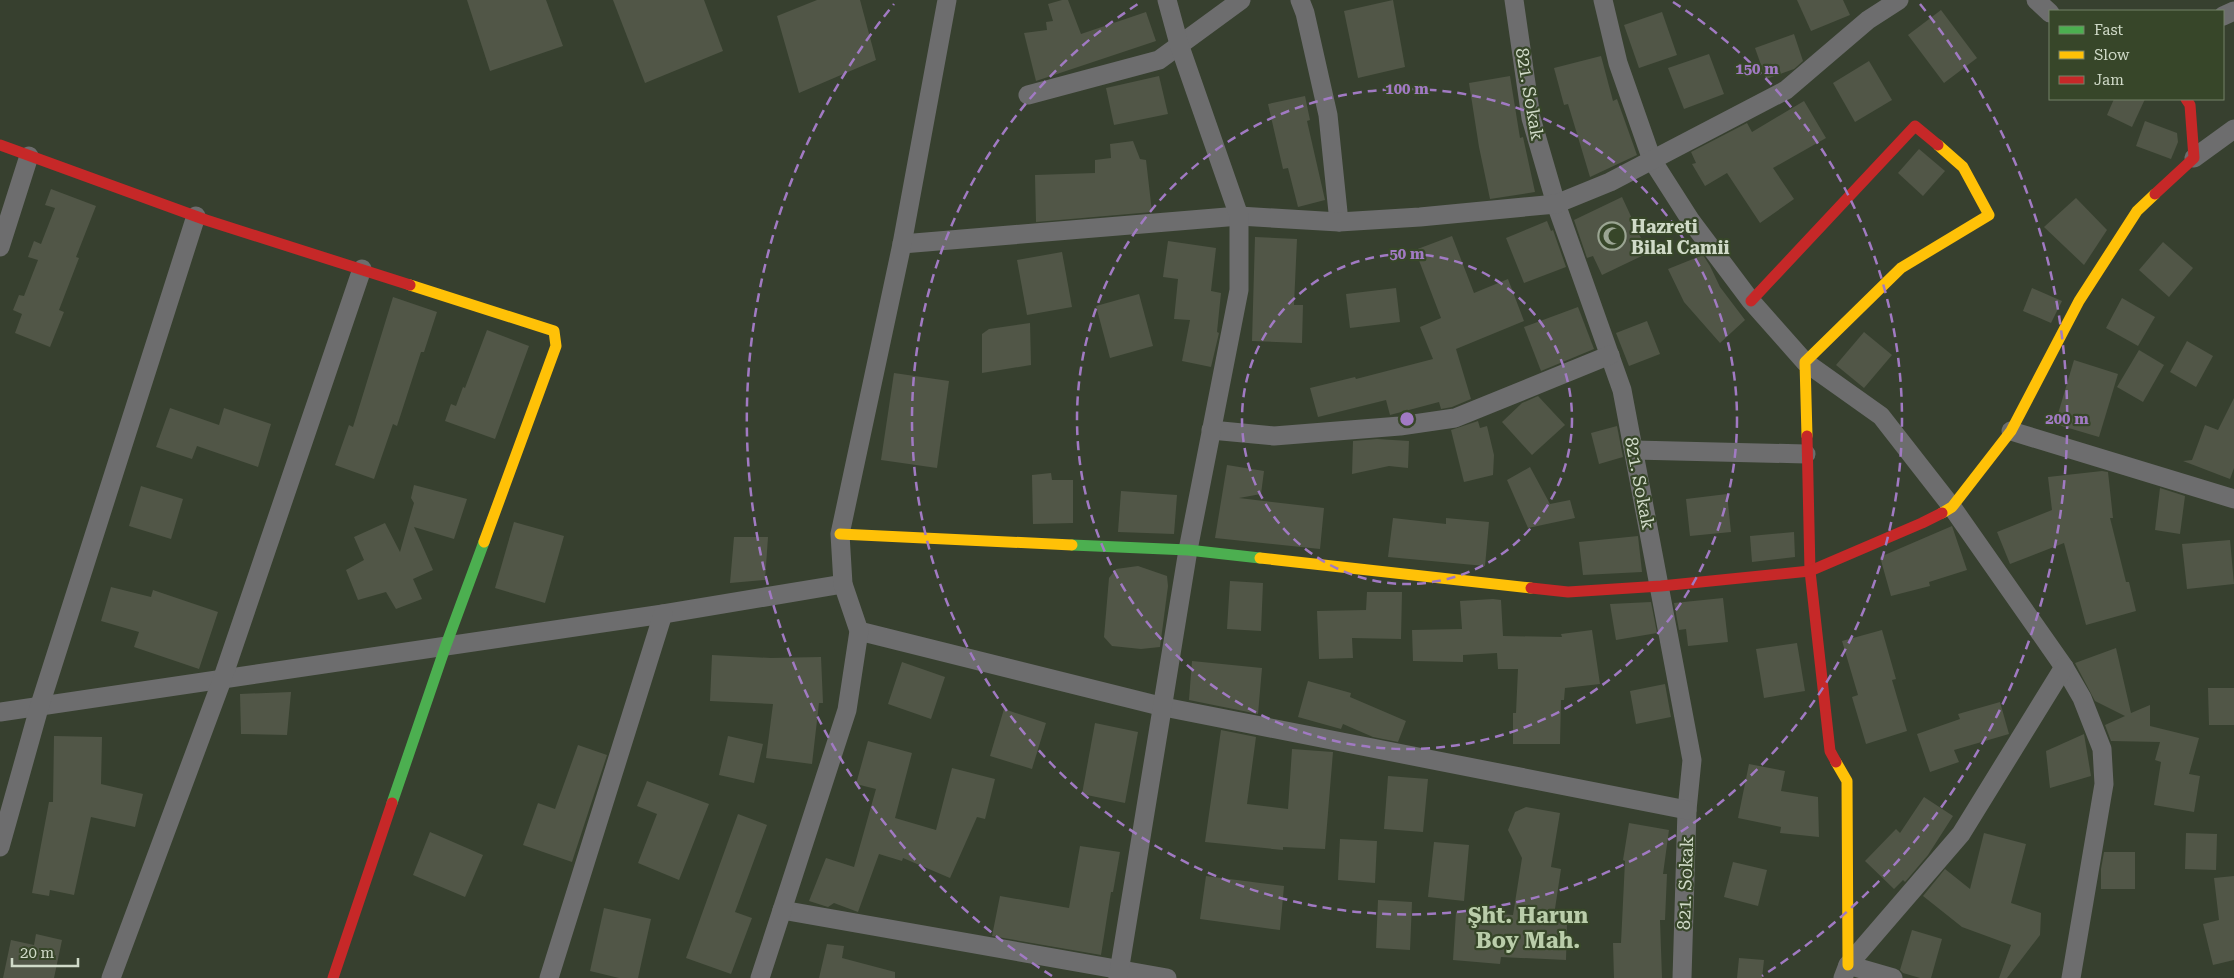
<svg xmlns="http://www.w3.org/2000/svg" width="2234" height="978" font-family="'Roboto Serif',serif">
<style>
.building{fill:#515647}
.lines{fill:none;stroke-linecap:round;stroke-linejoin:round}
.street{stroke:#6d6d6e;stroke-width:19}
.fast{stroke:#4caf50;stroke-width:11}
.slow{stroke:#ffc107;stroke-width:11}
.jam{stroke:#c62828;stroke-width:11}
.ring{fill:none;stroke:#a17ac3;stroke-width:2.5;stroke-dasharray:9 6}
.labels{text-anchor:middle;dominant-baseline:central;stroke-width:4.5;stroke-linejoin:round;paint-order:stroke}
.street-label{font-size:18px;fill:#d0dac8;stroke:#374629}
.poi-label{font-size:18px;font-weight:bold;fill:#d0dac8;stroke:#374629;text-anchor:start}
.district-label{font-size:22px;font-weight:bold;fill:#bacdaa;stroke:#374629}
.centre{fill:#a17ac3;stroke:#374629;stroke-width:2.5}
.ring-label{font-size:15px;text-anchor:middle;font-weight:bold;fill:#a17ac3;stroke:#374629;stroke-width:4.5;stroke-linejoin:round;paint-order:stroke}
</style>
<rect width="100%" height="100%" fill="#37402f"/>
<!-- building -->
<g class="building">
<path d="M467,0H546L563,46L490,71Z"/>
<path d="M613,0H704L723,51L645,83Z"/>
<path d="M817,0H860L876,60L799,93L777,16Z"/>
<path d="M1062,0H1068L1081,34L1146,12L1156,41L1036,81L1024,33L1047,30L1046,22L1053,21L1048,4Z"/>
<path d="M1393,0L1405,67L1358,78L1344,11Z"/>
<path d="M1797,0H1843L1850,15L1811,31Z"/>
<path d="M1941,10L1977,58L1944,83L1908,35Z"/>
<path d="M1662,12L1677,55L1639,68L1624,25Z"/>
<path d="M1794,34L1803,61L1794,69L1766,79L1755,48Z"/>
<path d="M1709,54L1724,94L1684,109L1668,68Z"/>
<path d="M1601,56L1613,101L1617,99L1637,155L1590,177L1568,104L1564,105L1554,68Z"/>
<path d="M1869,61L1892,100L1855,122L1833,83Z"/>
<path d="M1159,76L1168,114L1114,125L1106,88Z"/>
<path d="M1510,76L1520,138L1523,137L1535,192L1490,199L1479,147L1469,83Z"/>
<path d="M1305,96L1310,120L1307,121L1325,200L1298,207L1288,168L1283,169L1268,104Z"/>
<path d="M2114,99H2145L2132,127L2107,115Z"/>
<path d="M1804,101L1826,138L1773,168L1794,199L1760,223L1727,173L1705,186L1692,164L1696,163L1691,152L1747,123L1752,132Z"/>
<path d="M2145,121L2177,133L2178,142L2171,159L2136,146Z"/>
<path d="M1133,141L1140,159L1146,160L1152,212L1036,222L1035,175L1095,173V160L1111,158L1110,144Z"/>
<path d="M1919,149L1945,171L1923,196L1898,173Z"/>
<path d="M51,189L96,206L76,257L79,258L59,310L64,312L50,347L15,333L22,314L13,310L19,295L24,296L38,260L28,257L34,241L41,244L55,208L45,205Z"/>
<path d="M1622,197L1648,253L1602,275L1593,256L1587,258L1574,220Z"/>
<path d="M2076,198L2107,230L2084,265L2044,227Z"/>
<path d="M1547,221L1551,231L1553,230L1566,267L1524,283L1506,238Z"/>
<path d="M1452,236L1474,293L1508,279L1524,321L1456,349L1471,399L1452,407L1441,409L1439,402L1390,415L1386,400L1318,417L1310,388L1355,377L1356,379L1433,359L1420,327L1441,318L1415,250Z"/>
<path d="M1255,237L1297,239L1294,305H1303L1302,343L1252,341Z"/>
<path d="M1168,241L1216,248L1211,291L1221,293L1217,332L1219,333L1211,367L1182,361L1190,320L1174,319L1178,279L1163,277Z"/>
<path d="M2163,242L2193,268L2169,297L2139,270Z"/>
<path d="M1062,252L1072,307L1027,315L1017,260Z"/>
<path d="M1703,255L1710,266L1720,287L1745,320L1720,343L1684,302L1668,269Z"/>
<path d="M1396,288L1400,322L1350,328L1346,294Z"/>
<path d="M2032,288L2062,301L2051,323L2023,311Z"/>
<path d="M1139,294L1153,346L1110,358L1096,306Z"/>
<path d="M393,297L437,312L424,352H421L397,426L393,424L374,479L335,465L349,425L353,427Z"/>
<path d="M2122,298L2155,317L2138,346L2106,328Z"/>
<path d="M1578,307L1594,349L1541,371L1524,327Z"/>
<path d="M1647,321L1660,354L1629,366L1616,333Z"/>
<path d="M1030,323L1031,365L982,373V334L989,329Z"/>
<path d="M487,330L529,346L495,439L445,421L451,404L456,406L463,387L465,388Z"/>
<path d="M1864,332L1892,355L1864,388L1836,365Z"/>
<path d="M2187,341L2213,356L2196,387L2170,372Z"/>
<path d="M2139,350L2164,365L2143,402L2117,387Z"/>
<path d="M2074,360L2118,374L2099,437L2055,424Z"/>
<path d="M894,373L949,381L937,468L881,460Z"/>
<path d="M1538,396L1565,425L1532,455L1502,422L1522,403Z"/>
<path d="M2234,398V468L2230,479L2183,461L2192,460L2205,425L2218,430Z"/>
<path d="M170,408L219,425L224,408L271,424L258,467L197,446L192,459L156,447Z"/>
<path d="M1478,421L1480,428L1487,426L1494,455L1493,475L1464,482L1451,430Z"/>
<path d="M1617,426L1623,457L1599,464L1591,433Z"/>
<path d="M1377,439L1409,441L1408,468L1389,466L1352,474L1353,441Z"/>
<path d="M1227,465L1264,471L1261,494L1239,498L1324,508L1320,549L1215,538Z"/>
<path d="M1530,467L1550,504L1570,500L1575,518L1528,528L1507,480Z"/>
<path d="M2102,471L2108,472L2113,518H2110L2126,582H2129L2136,611L2086,625L2064,543L2010,564L1997,532L2052,510L2048,477Z"/>
<path d="M1051,473L1052,480H1073V523L1033,524L1032,475Z"/>
<path d="M414,485L467,499L454,539L414,527L433,570L413,579L422,599L396,609L386,592L358,600L346,570L364,560L354,537L385,523L400,552L414,503L411,498Z"/>
<path d="M141,486L183,499L171,539L129,526Z"/>
<path d="M2160,488L2185,496L2180,534L2155,530Z"/>
<path d="M1121,491L1177,495L1174,534L1118,532Z"/>
<path d="M1727,494L1731,532L1690,536L1686,499Z"/>
<path d="M1393,518L1446,524V518L1489,522L1485,566L1388,557Z"/>
<path d="M514,522L564,536L545,603L495,588Z"/>
<path d="M1952,526L1967,570L1929,582L1930,586L1891,596L1880,557Z"/>
<path d="M1794,532L1795,557L1752,562L1750,536Z"/>
<path d="M1638,536L1642,572L1583,575L1579,542Z"/>
<path d="M734,537H768L765,580L730,583Z"/>
<path d="M2230,540L2234,584L2187,589L2182,544Z"/>
<path d="M1138,566L1167,576L1168,586L1160,647L1141,649L1112,646L1104,637L1109,578L1116,569Z"/>
<path d="M1230,581L1263,583L1261,631L1227,629Z"/>
<path d="M111,587L151,597L153,590L218,612L199,669L134,647L139,632L101,621Z"/>
<path d="M1367,592H1402L1401,639L1352,638L1353,658L1319,659L1317,611L1366,610Z"/>
<path d="M1723,598L1728,642L1688,646L1686,629L1679,630L1674,603Z"/>
<path d="M1493,599L1501,600L1503,636L1562,637L1561,634L1592,630L1600,684L1565,688L1564,700H1561L1560,744H1513V713H1516L1518,669H1498L1497,653L1463,655V662L1413,661L1412,630L1462,629L1460,601Z"/>
<path d="M1651,602L1657,633L1616,640L1610,604Z"/>
<path d="M1882,630L1896,679L1892,680L1907,731L1866,744L1852,697L1858,695L1842,641Z"/>
<path d="M1797,643L1805,691L1764,698L1756,649Z"/>
<path d="M2116,648L2131,713L2150,705V726L2199,738L2189,774L2200,776L2194,812L2154,805L2161,762L2155,760L2160,742L2111,741L2105,725L2125,716L2095,701L2075,663Z"/>
<path d="M712,655L771,658L821,657L823,703H819L812,764L766,758L773,704L710,701Z"/>
<path d="M1192,661L1262,668L1258,714L1189,700Z"/>
<path d="M902,662L945,677L931,719L888,704Z"/>
<path d="M1308,681L1351,693L1350,697L1406,721L1398,742L1373,737L1343,724L1341,729L1298,717Z"/>
<path d="M1665,684L1671,717L1636,724L1630,691Z"/>
<path d="M2208,688H2234V725H2209Z"/>
<path d="M291,692L287,735L241,734L240,694Z"/>
<path d="M2000,702L2009,734L1954,750L1959,762L1930,772L1917,734L1960,719L1958,714Z"/>
<path d="M1004,709L1046,723L1032,769L990,756Z"/>
<path d="M1095,723L1138,732L1125,803L1082,794Z"/>
<path d="M1221,730L1256,737L1247,804L1288,809L1292,749L1333,752L1325,849L1283,847V850L1205,842Z"/>
<path d="M2084,734L2091,776L2050,788L2046,751Z"/>
<path d="M54,736L102,737L101,784L143,794L135,827L91,817L74,895L50,890L49,896L32,893L49,802H53Z"/>
<path d="M728,736L763,744L754,783L719,775Z"/>
<path d="M868,741L912,753L895,818L936,830L952,768L995,779L985,819L977,817L950,878L903,858L902,861L879,854L858,912L834,903L828,907L809,901L826,858L854,867L876,789L856,784Z"/>
<path d="M578,745L607,755L572,862L523,845L538,803L555,809Z"/>
<path d="M1749,764L1785,771L1781,791L1818,797L1819,837L1780,833L1781,827L1738,818Z"/>
<path d="M1388,776L1428,779L1423,832L1384,829Z"/>
<path d="M647,781L709,804L679,880L638,863L657,814L637,806Z"/>
<path d="M1924,797L1953,816L1928,855L1905,882L1903,880L1894,889L1865,861L1896,829L1900,833Z"/>
<path d="M1526,807L1560,813L1551,867L1561,869L1553,922H1567L1566,960L1501,957L1500,964L1453,960L1456,912L1513,915L1522,858L1508,830L1515,812Z"/>
<path d="M738,814L767,825L735,912L752,918L731,974L686,958Z"/>
<path d="M1629,823L1669,830L1663,874H1667L1665,920H1660L1662,978H1614L1613,943H1621L1625,861L1623,860Z"/>
<path d="M430,832L483,855L465,897L413,875Z"/>
<path d="M1984,833L2026,844L2011,903L2041,913L2040,935L2007,978H1999L2011,945L1962,927L1923,896L1945,869L1970,889Z"/>
<path d="M2186,833L2217,834L2216,870L2185,869Z"/>
<path d="M1340,839L1377,841L1375,883L1338,880Z"/>
<path d="M1434,842L1469,845L1464,901L1428,897Z"/>
<path d="M1080,846L1120,852L1113,892H1111L1101,955L992,936L1000,896L1069,908Z"/>
<path d="M2104,852H2135V889H2101V869Z"/>
<path d="M1733,862L1767,870L1758,906L1724,897Z"/>
<path d="M1206,876L1284,886L1280,930L1200,919Z"/>
<path d="M2234,876V960L2213,965L2203,924L2219,920L2214,878Z"/>
<path d="M1378,900L1412,902L1410,950L1376,948Z"/>
<path d="M604,908L651,919L638,978H619L590,971Z"/>
<path d="M1912,930L1942,939L1931,978H1920L1903,973L1900,970Z"/>
<path d="M36,934L62,940L54,978H3L11,940L34,945Z"/>
<path d="M827,944L844,946L842,958L895,972V978H819Z"/>
<path d="M1739,958L1764,960L1762,978H1737Z"/>
</g>
<g class="lines">
<!-- street -->
<g class="street">
<path d="M1300,0L1305,13L1328,115L1339,222"/>
<path d="M1514,0L1531,118L1556,204L1622,390L1692,760L1687,810L1682,978"/>
<path d="M1603,0L1618,63L1652,160L1691,221L1751,301L1805,362L1881,416L1952,507L2064,667L2082,698L2102,749L2104,784L2071,978"/>
<path d="M2036,0L2050,13"/>
<path d="M2223,16L2234,11"/>
<path d="M1028,95L1159,60L1241,0"/>
<path d="M2194,158L2234,129"/>
<path d="M902,244L1239,216L1339,222L1420,217L1556,204L1610,182L1786,90L1868,20L1899,0"/>
<path d="M0,247L29,156"/>
<path d="M1211,430L1274,436L1400,426L1455,418L1610,355"/>
<path d="M2011,431L2234,499"/>
<path d="M1634,450L1806,454"/>
<path d="M859,631L1164,707L1687,810"/>
<path d="M0,712L663,614L843,584"/>
<path d="M0,847L39,708L196,216"/>
<path d="M782,910L1167,978"/>
<path d="M1848,965L1893,978"/>
<path d="M111,978L222,680L362,269"/>
<path d="M549,978L663,614"/>
<path d="M760,978L847,710L859,631L843,584L840,534L902,244L947,0"/>
<path d="M1118,978L1188,550L1239,290V216L1179,44L1167,0"/>
<path d="M1843,978L1848,965L1961,834L2064,667"/>
</g>
<!-- fast -->
<g class="fast">
<path d="M1072,545L1188,550L1260,558"/>
<path d="M392,803L446,645L484,542"/>
</g>
<!-- slow -->
<g class="slow">
<path d="M410,285L554,331L556,346L484,542"/>
<path d="M1807,436L1805,362L1901,268L1989,215L1963,167L1938,145"/>
<path d="M1942,513L1952,507L2011,431L2079,301L2137,211L2155,194"/>
<path d="M840,534L1072,545"/>
<path d="M1260,558L1531,588"/>
<path d="M1836,762L1847,781L1848,965"/>
</g>
<!-- jam -->
<g class="jam">
<path d="M0,145L206,220L410,285"/>
<path d="M2155,194L2194,158L2190,105L2186,99"/>
<path d="M1751,301L1915,126L1938,145"/>
<path d="M1807,436L1810,571L1830,751L1836,762"/>
<path d="M1531,588L1568,592L1661,586L1810,571L1922,523L1942,513"/>
<path d="M333,978L392,803"/>
</g>
</g>
<!-- distance rings -->
<g class="ring">
<circle cx="1407" cy="419" r="165"/>
<circle cx="1407" cy="419" r="330"/>
<path d="M1673 2A495 495 0 1 1 1141 2"/>
<path d="M1052 976A660 660 0 0 1 894 4M1920 4A660 660 0 0 1 1762 976"/>
</g>
<!-- icons -->
<defs>
<g id="mosque-ring" transform="scale(1.4375)"><circle r="9.5" fill="#374629" stroke="#9aa492" stroke-width="1.5"/><path d="M3.5-4.9A6 6 0 1 0 3.5 4.9A5 5 0 1 1 3.5-4.9Z" fill="#9aa492"/></g>
</defs>
<g fill-rule="evenodd">
<use href="#mosque-ring" x="1612" y="236"/>
</g>
<g class="labels">
<!-- street labels -->
<g class="street-label">
<text transform="translate(1530 94) rotate(80)">821. Sokak</text>
<text transform="translate(1640 483) rotate(79)">821. Sokak</text>
<text transform="translate(1685 883) rotate(-88)">821. Sokak</text>
</g>
<!-- poi labels -->
<g class="poi-label">
<text x="1631" y="226">Hazreti<tspan x="1631" dy="21">Bilal Camii</tspan></text>
</g>
<!-- district labels -->
<g class="district-label">
<text x="1528" y="915">Şht. Harun<tspan x="1528" dy="25">Boy Mah.</tspan></text>
</g>
</g>
<circle cx="1407" cy="419" r="8" class="centre"/>
<g class="ring-label">
<text x="1757" y="74">150 m</text>
<text x="1407" y="94">100 m</text>
<text x="1407" y="259">50 m</text>
<text x="2067" y="424">200 m</text>
</g>
<!-- legend -->
<rect x="2049" y="10" width="175" height="90" fill="#374629" stroke="#748169"/>
<rect x="2059" y="26" width="25" height="8" fill="#4caf50" stroke="#748169"/>
<text x="2094" y="35" font-size="15" fill="#d0dac8">Fast</text>
<rect x="2059" y="51" width="25" height="8" fill="#ffc107" stroke="#748169"/>
<text x="2094" y="60" font-size="15" fill="#d0dac8">Slow</text>
<rect x="2059" y="76" width="25" height="8" fill="#c62828" stroke="#748169"/>
<text x="2094" y="85" font-size="15" fill="#d0dac8">Jam</text>
<!-- scale -->
<path d="M12 958v8h66v-8" fill="none" stroke="#d0dac8" stroke-width="2.5"/>
<text x="20" y="958" font-size="15" fill="#d0dac8" stroke="#374629" stroke-width="4" paint-order="stroke">20 m</text>
</svg>
